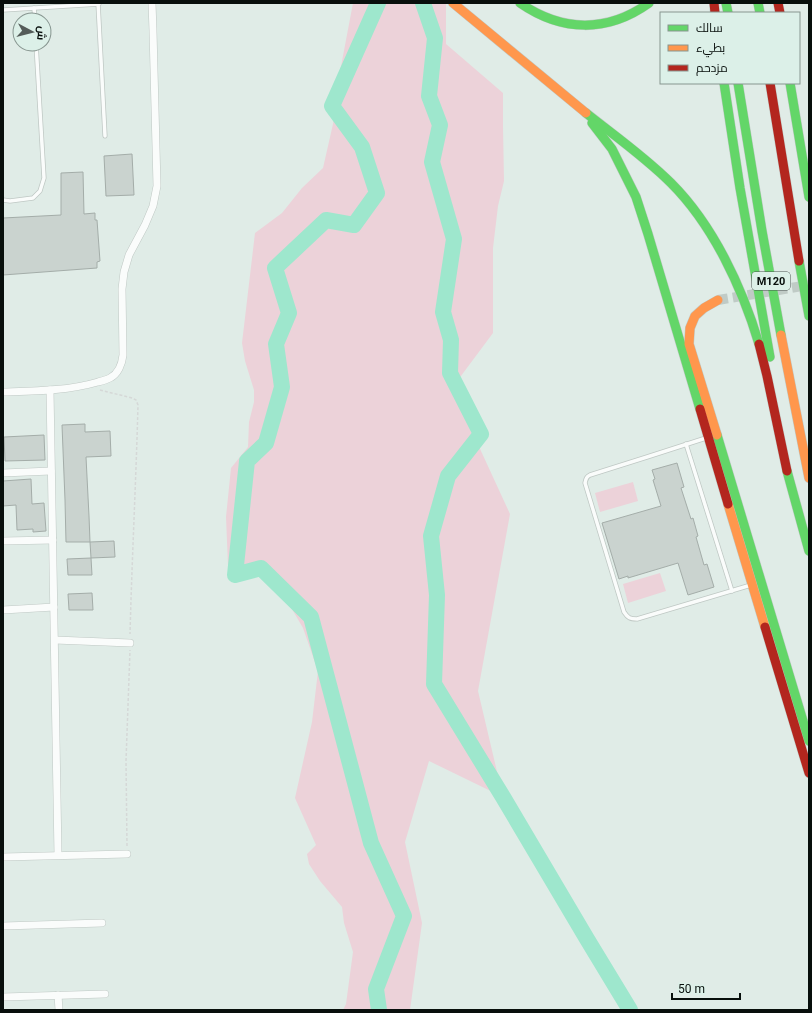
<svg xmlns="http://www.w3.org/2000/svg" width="812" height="1013" font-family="Roboto,Cairo,sans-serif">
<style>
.green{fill:#ecd2d9}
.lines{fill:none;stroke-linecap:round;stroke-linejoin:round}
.river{stroke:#9ee7cd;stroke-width:16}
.building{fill:#cad3cf;stroke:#a4ada9}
.secondary-tunnel{stroke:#c0cbc6;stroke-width:10;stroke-dasharray:10 5;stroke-linecap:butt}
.lane-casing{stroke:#bfc8c4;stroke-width:5}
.street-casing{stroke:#bfc8c4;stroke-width:8}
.fast-casing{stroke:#bfc8c4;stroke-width:10}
.slow-casing{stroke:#bfc8c4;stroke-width:10}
.jam-casing{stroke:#bfc8c4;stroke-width:10}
.path{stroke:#d5d8d7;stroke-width:1.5;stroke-dasharray:3 2;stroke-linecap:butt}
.lane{stroke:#fafcfb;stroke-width:3.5}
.street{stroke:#fafcfb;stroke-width:7}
.fast{stroke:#63d668;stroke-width:9}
.slow{stroke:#ff974d;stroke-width:9}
.jam{stroke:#b3261e;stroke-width:9}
.labels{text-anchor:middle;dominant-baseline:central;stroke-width:3;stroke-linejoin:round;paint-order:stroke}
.shield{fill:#dcf0e8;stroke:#48524e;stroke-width:1}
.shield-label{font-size:11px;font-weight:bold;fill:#080f0c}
</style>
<rect width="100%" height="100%" fill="#e0ece7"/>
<!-- green -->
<g class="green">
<path d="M353,3H446V44L503,93V127L504,181L498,206L493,248V333L452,388L510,514L478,691L503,797L429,761L405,842L422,923L410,1010H343L346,1004L353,952L344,923L342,907L320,881L309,864L307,854L316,845L295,798L312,722L318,671L303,628L275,580L228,566L226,517L231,468L248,447L249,422L254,402V390L245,361L242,343L255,233L282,213L302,188L323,168L333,124L339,77Z"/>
<path d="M633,482L638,501L600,512L595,493Z"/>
<path d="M660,573L666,591L628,603L623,584Z"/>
</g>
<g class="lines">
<!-- river -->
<g class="river">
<path d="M378,3L332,106L362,147L377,193L354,225L326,220L275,268L289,313L276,344L282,387L266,443L247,461L235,575L261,568L311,617L371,843L404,916L376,989L379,1010"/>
<path d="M423,3L435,38L429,96L440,125L432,162L454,239L443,312L451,340L450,373L481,434L448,476L431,536L437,595L434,684L503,797L587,939L630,1010"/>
</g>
</g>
<!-- building -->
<g class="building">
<path d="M132,154L134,195L106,196L104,156Z"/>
<path d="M83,172L84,214L95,213V220H97L100,261L97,262V268L3,275V218L61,215V173Z"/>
<path d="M85,424V432L110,431L111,456L86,457L89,516L90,542L114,541L115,557L91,558L92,575H68L67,559L91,558L90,542H66L65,500L62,425Z"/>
<path d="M44,435L45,460L5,461L4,437Z"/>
<path d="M677,463L684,487L681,488L691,519L693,518L698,536L696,537L704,565L707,564L714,587L688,595L678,563L628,578V576L619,579L602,523L661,506L653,480L655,479L652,470Z"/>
<path d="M31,479L32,504L44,503L46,531L33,532V529L17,530L16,505L3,506V481Z"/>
<path d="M92,593L93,610H69L68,594Z"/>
</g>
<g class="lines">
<!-- secondary-tunnel -->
<path class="secondary-tunnel" d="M718,300L809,285"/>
<!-- lane casing -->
<g class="lane-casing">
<g id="lane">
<path d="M98,3L105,136"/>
<path d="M34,8L35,20"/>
<path d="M3,10L99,4"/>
<path d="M3,200L10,201L33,198L40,191L44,178L36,44"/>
<path d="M706,438L647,457L590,475C586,477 586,479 585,483L624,612C628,618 630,619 637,619L751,585"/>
<path d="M686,444L732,591"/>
</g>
</g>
<!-- street casing -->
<g class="street-casing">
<g id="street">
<path d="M50,390L58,855"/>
<path d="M3,392C35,391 67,391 98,382C102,381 106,380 110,378C118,374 122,364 123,355L122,289L124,272L129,255L145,225L153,206L157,186L153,31L152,3"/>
<path d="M3,473L51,471"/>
<path d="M3,541L53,540"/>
<path d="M3,610L54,607"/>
<path d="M55,640L130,643"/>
<path d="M3,857L127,854"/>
<path d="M3,926L102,923"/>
<path d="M58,995L59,1010"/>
<path d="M3,997L105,994"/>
</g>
</g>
<!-- fast casing -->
<g class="fast-casing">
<g id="fast">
<path d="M520,3C562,32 607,33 649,3"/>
<path d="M726,3L728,13"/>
<path d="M758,3L760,13"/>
<path d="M724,83L740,188L770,357"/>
<path d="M738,83L762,231L781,335"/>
<path d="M790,83L809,197"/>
<path d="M586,113C615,136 645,157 671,183C713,225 742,287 759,344"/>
<path d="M592,123L612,149L636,197L648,234L700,409"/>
<path d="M799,261L809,316"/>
<path d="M717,435L809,741"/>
<path d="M787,471L809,551"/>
</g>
</g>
<!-- slow casing -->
<g class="slow-casing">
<g id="slow">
<path d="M453,3L586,113"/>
<path d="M781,335L809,478"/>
<path d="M717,435L689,344L690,328L695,316L704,308L718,300"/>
<path d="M728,504L765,627"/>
</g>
</g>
<!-- jam casing -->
<g class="jam-casing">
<g id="jam">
<path d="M714,3L715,13"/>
<path d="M778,3L780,13"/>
<path d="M770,83L799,261"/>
<path d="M759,344L767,376L787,471"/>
<path d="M700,409L728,504"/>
<path d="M765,627L809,773"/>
</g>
</g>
<!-- path -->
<g class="path">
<path d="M100,390L132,398L136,400L138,405C136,481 132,558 130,634"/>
<path d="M127,846L126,761L130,650"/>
</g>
<!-- lane -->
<use href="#lane" class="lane"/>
<!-- street -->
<use href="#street" class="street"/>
<!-- fast -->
<use href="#fast" class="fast"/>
<!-- slow -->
<use href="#slow" class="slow"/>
<!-- jam -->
<use href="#jam" class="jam"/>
</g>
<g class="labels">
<!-- shield labels -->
<rect class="shield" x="752" y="272" width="38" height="18" rx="3"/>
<g class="shield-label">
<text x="771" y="281">M120</text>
</g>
</g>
<!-- border -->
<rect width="812" height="1013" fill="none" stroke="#080f0c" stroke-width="8"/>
<!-- legend -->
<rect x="660" y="12" width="140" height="72" fill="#dcf0e8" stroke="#879690"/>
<rect x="668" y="25" width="20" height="6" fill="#63d668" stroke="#879690"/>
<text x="696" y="32" font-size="12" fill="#080f0c">سالك</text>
<rect x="668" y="45" width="20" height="6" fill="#ff974d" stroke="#879690"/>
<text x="696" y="52" font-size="12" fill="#080f0c">بطيء</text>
<rect x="668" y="65" width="20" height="6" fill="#b3261e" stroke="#879690"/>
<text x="696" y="72" font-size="12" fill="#080f0c">مزدحم</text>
<!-- north arrow -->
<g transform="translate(32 32) rotate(97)"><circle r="19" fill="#dcf0e8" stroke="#879690"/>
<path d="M0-3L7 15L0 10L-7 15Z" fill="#545c59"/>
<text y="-6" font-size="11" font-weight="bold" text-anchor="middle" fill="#080f0c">ش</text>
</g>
<!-- scale -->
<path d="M672 993v6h68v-6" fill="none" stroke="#080f0c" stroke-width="2"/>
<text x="678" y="993" font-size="12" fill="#080f0c" stroke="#dcf0e8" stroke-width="3" paint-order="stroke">50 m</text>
</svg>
